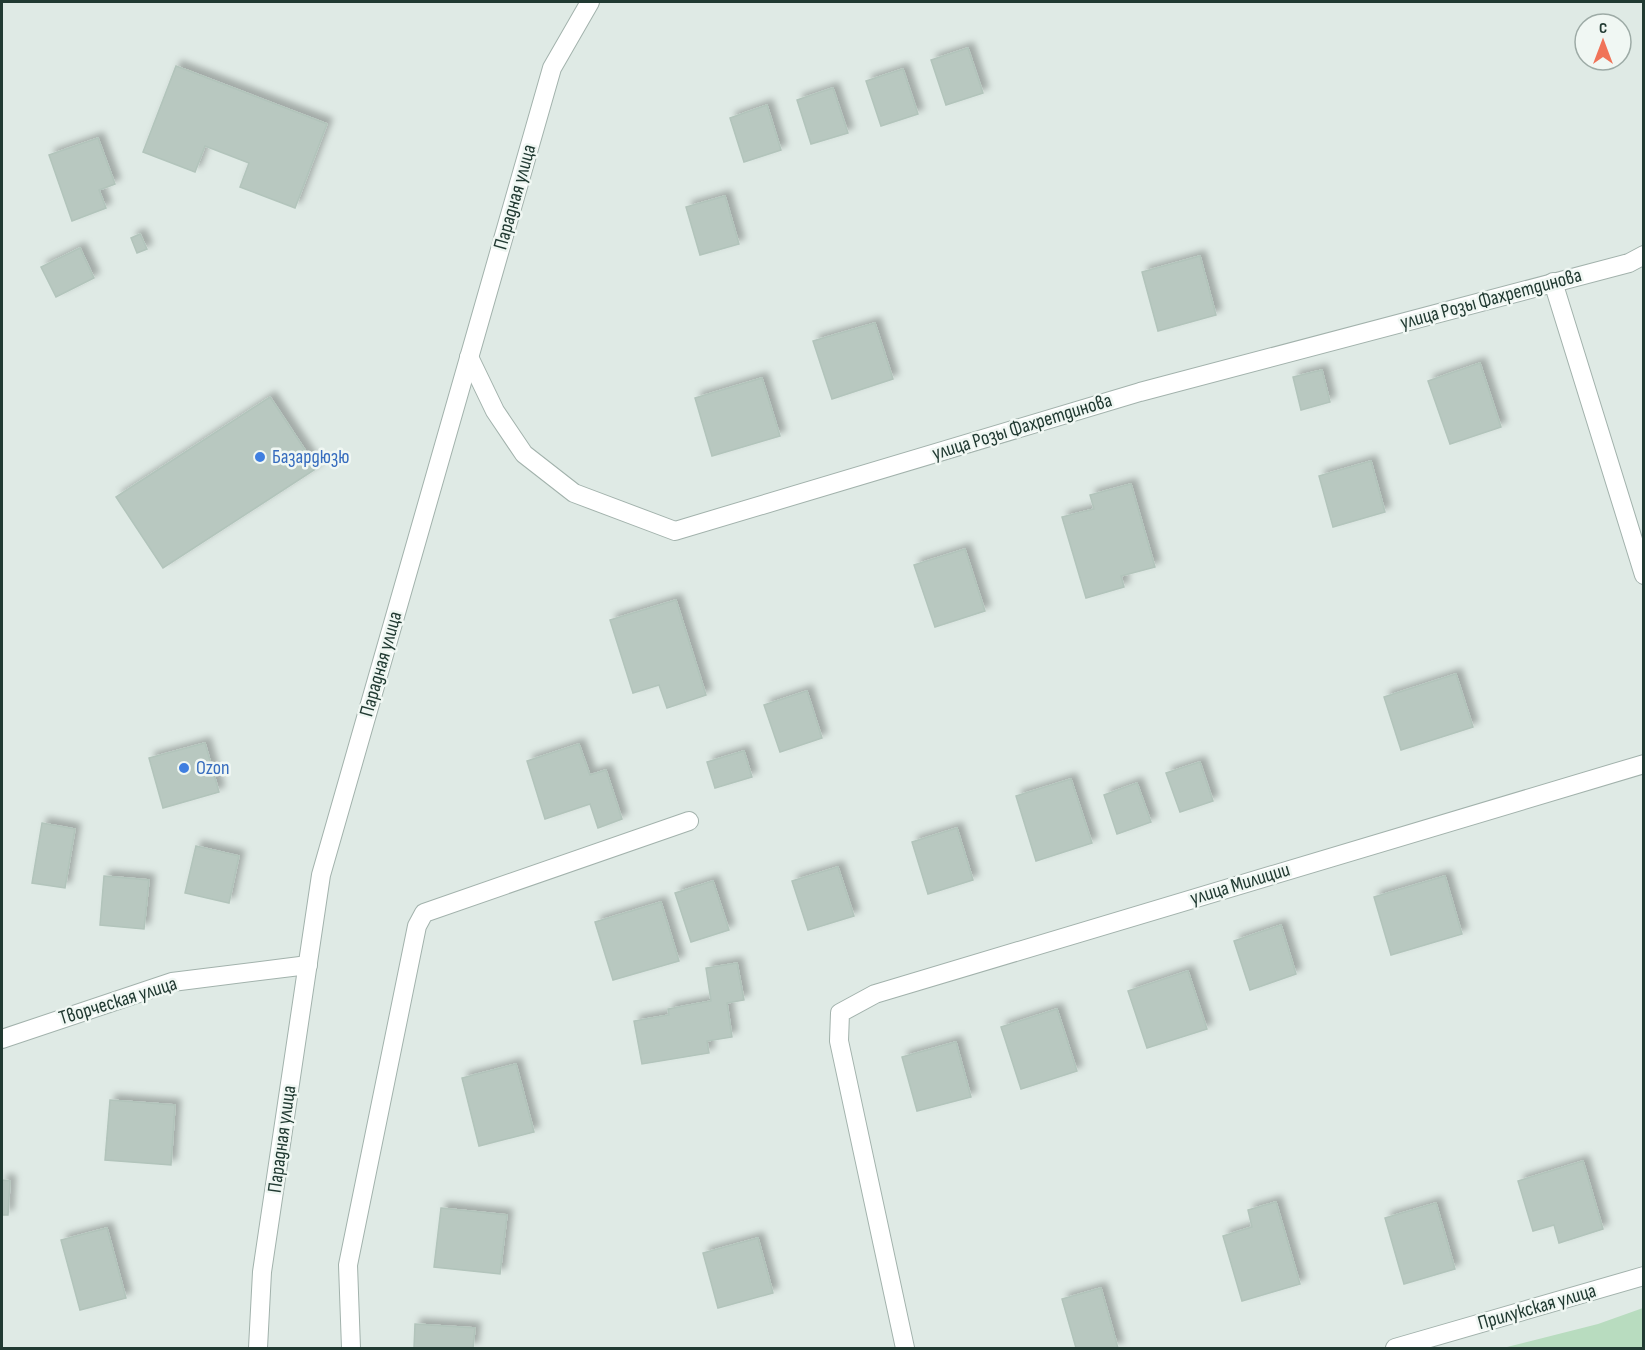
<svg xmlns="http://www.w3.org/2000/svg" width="1645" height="1350" font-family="'Sofia Sans Condensed',sans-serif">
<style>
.green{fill:#b8dcbf}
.building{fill:#b8c8c0;stroke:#b2c4bb;stroke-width:1.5;filter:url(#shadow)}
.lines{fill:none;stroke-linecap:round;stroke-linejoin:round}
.minor-casing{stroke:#a2b2ac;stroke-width:20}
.minor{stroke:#fff;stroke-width:18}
.shop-dot{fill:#3f7fe0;stroke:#f0f7f3;stroke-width:2}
.labels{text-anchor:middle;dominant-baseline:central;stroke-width:5;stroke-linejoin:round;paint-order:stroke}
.street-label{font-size:20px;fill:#213a32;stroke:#f0f7f3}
.shop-label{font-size:20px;fill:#366cbe;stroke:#f0f7f3;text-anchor:start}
</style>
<defs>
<filter id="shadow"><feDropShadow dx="5.5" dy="-5.5" stdDeviation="3" flood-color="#0004"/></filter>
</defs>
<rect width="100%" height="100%" fill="#dfeae5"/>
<!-- green -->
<path class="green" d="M1643,1308V1348H1503L1598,1324Z"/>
<!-- building -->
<g class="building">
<path d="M968,48L983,93L946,105L931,60Z"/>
<path d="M176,66L327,124L295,208L240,187L249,163L205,146L195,172L143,152Z"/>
<path d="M903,69L918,114L881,126L866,81Z"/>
<path d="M833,88L848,133L811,144L797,100Z"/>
<path d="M767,105L781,150L744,162L730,118Z"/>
<path d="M98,138L115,184L99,190L106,208L72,221L49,155Z"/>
<path d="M725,196L739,244L700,255L686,207Z"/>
<path d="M140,234L147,249L137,253L131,238Z"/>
<path d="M80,248L94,278L56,297L41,267Z"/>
<path d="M1200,256L1216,315L1158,331L1142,272Z"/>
<path d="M875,323L893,379L832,399L813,341Z"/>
<path d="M1480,363L1501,427L1450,444L1428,381Z"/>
<path d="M1322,370L1330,402L1301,410L1293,377Z"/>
<path d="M762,378L780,436L712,456L695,398Z"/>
<path d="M270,397L317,468L163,568L116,497Z"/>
<path d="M1371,461L1385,512L1333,527L1319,476Z"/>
<path d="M1131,484L1155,567L1121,576L1124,587L1086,598L1062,517L1094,509L1090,495Z"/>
<path d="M965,549L985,611L935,627L914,565Z"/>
<path d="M676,600L706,695L667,708L659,685L633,693L610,620Z"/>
<path d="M1456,674L1473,727L1401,750L1384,697Z"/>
<path d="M807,691L822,738L780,752L764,705Z"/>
<path d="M205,743L219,792L163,808L149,758Z"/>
<path d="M579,744L590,775L606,770L622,819L598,828L590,804L545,819L527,761Z"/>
<path d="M744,751L752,777L715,788L707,762Z"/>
<path d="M1200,762L1213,801L1180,812L1166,773Z"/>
<path d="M1071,779L1092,843L1036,861L1016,796Z"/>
<path d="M1137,783L1151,822L1117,834L1104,795Z"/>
<path d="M42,823L75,829L65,888L32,883Z"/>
<path d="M957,828L973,880L928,894L912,842Z"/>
<path d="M196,846L239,856L229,903L185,893Z"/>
<path d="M838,867L854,916L808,930L792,881Z"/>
<path d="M104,876L149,880L144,929L100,925Z"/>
<path d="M1445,876L1462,934L1391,955L1374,897Z"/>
<path d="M713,881L729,930L691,942L675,893Z"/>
<path d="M661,902L679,961L613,980L595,922Z"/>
<path d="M1281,925L1296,974L1250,990L1234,941Z"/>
<path d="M737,963L744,1000L727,1003L732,1037L707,1041L709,1053L642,1064L634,1021L669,1015L668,1009L711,1001L706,968Z"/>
<path d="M1188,971L1207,1029L1147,1048L1128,991Z"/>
<path d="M1057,1009L1077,1071L1021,1089L1001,1027Z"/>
<path d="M956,1042L971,1097L917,1111L902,1057Z"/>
<path d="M516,1064L534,1132L479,1146L462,1078Z"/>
<path d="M110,1100L175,1105L171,1165L105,1160Z"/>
<path d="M1583,1161L1603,1229L1559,1243L1554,1225L1533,1231L1518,1181Z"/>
<path d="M2,1180L10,1181L8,1215H2Z"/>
<path d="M1276,1202L1300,1284L1242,1301L1223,1236L1252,1227L1248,1210Z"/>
<path d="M1436,1203L1455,1269L1404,1284L1385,1218Z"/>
<path d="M441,1208L507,1215L500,1274L434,1267Z"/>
<path d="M107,1228L126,1298L80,1310L61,1240Z"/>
<path d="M758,1238L773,1293L718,1308L703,1253Z"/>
<path d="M1101,1288L1118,1348H1076L1062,1299Z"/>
<path d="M415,1324L475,1328L473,1348H414Z"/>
</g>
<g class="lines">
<!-- minor casing -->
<g class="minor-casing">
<g id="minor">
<path d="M1553,282L1644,575"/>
<path d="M469,357L495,411L524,454L574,493L675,531L1140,392L1629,263L1644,255"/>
<path d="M2,1039L172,982L308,965"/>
<path d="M258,1348L262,1272L321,875L552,68L590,2"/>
<path d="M351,1348L348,1265L417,926L424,913L689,821"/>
<path d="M905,1348L839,1041L840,1013L875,994L1644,764"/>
<path d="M1395,1348L1644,1276"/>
</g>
</g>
<!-- minor -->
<use href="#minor" class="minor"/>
</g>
<!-- markers -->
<g class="shop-dot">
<circle cx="260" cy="457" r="6"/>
<circle cx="184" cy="768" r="6"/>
</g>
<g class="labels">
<!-- street labels -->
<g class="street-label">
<text transform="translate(515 197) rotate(-74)">Парадная улица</text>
<text transform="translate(1491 299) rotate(-15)">улица Розы Фахретдинова</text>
<text transform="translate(1022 427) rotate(-17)">улица Розы Фахретдинова</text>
<text transform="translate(381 664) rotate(-74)">Парадная улица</text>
<text transform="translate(1240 884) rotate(-17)">улица Милиции</text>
<text transform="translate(118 1001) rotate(-17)">Творческая улица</text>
<text transform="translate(282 1139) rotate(-82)">Парадная улица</text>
<text transform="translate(1537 1307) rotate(-16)">Прилукская улица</text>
</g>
<!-- shop labels -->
<g class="shop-label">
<text x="272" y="457">Базардюзю</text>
<text x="196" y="768">Ozon</text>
</g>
</g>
<!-- border -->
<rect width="1645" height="1350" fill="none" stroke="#213a32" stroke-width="6"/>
<!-- north arrow -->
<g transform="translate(1603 42)"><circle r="28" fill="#f0f7f3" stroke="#9daba6" stroke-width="1.5"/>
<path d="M0-4.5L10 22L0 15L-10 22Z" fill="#f07358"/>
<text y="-9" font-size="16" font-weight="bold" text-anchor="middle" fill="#213a32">С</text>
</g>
</svg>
